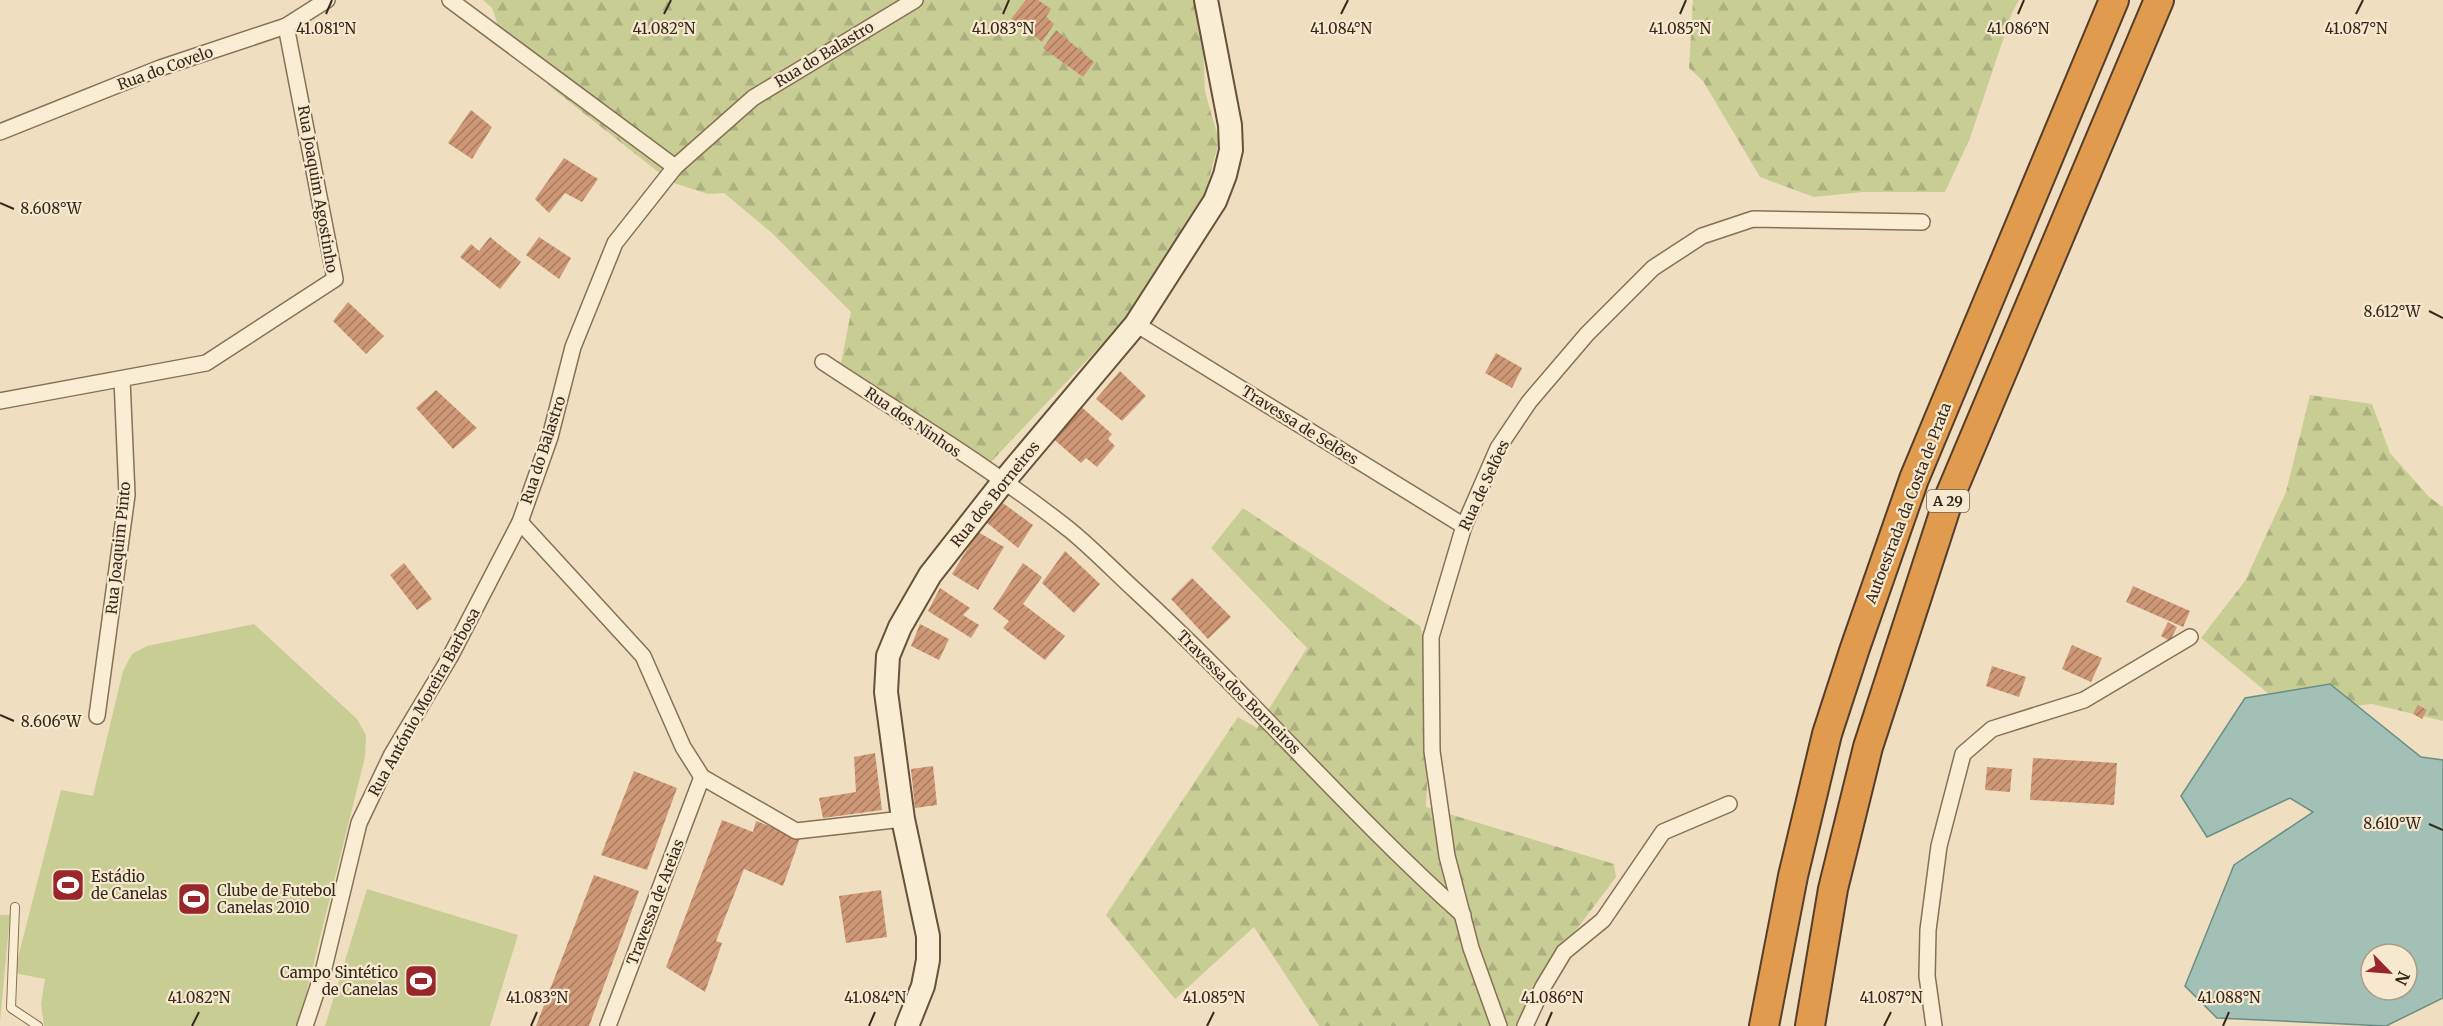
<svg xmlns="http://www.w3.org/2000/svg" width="2443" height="1026" font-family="Merriweather,serif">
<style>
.green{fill:#c8cd94}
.forest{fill:url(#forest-firs)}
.water{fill:#a3c0b7;stroke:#6a8e84;stroke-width:1.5;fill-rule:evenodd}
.building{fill:url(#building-hatch)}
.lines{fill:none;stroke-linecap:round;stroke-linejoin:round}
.lane-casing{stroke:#887057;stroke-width:10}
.street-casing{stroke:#887057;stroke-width:18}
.secondary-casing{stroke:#69513b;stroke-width:26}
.highway-casing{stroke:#553e2c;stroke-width:32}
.lane{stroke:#f9edd3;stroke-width:8}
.street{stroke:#f9edd3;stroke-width:15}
.secondary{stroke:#f9edd3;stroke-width:22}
.highway{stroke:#e09b4e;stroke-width:28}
.ticks{fill:none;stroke:#37281c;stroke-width:2}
.labels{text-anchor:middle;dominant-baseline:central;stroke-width:4.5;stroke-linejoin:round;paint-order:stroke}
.shield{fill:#f6e9cf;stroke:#706252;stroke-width:1.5}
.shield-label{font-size:14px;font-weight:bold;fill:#37281c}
.street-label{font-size:15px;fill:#37281c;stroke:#f6e9cf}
.poi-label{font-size:15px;fill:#37281c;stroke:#f6e9cf;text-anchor:start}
.ticks-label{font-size:15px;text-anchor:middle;fill:#37281c;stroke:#f6e9cf;stroke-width:4.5;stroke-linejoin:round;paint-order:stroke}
</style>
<defs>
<pattern id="forest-firs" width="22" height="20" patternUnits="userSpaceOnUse" patternTransform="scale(1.5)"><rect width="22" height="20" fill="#c8cd94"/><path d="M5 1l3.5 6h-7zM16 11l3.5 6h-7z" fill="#acb07f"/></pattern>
<pattern id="building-hatch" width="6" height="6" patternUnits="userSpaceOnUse" patternTransform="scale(1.5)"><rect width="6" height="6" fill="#ce9775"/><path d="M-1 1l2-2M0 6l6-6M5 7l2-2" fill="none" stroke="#a87b5f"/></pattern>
</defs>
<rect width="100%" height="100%" fill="#efdfc0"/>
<!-- green -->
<g class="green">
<path d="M254,624L357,719L366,735L365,757L298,1026H44L41,1004L45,979L14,973L61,790L93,796L123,671L132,654L147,646Z"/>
<path d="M367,889L518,935L490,1026H325Z"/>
<path d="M0,915H10L0,1022Z"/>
</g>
<!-- forest -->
<g class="forest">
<path d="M483,0H1195L1203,43L1205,91L1219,141L1203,201L1156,287L991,462L841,363L851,312L772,233L724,193L708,194L671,182L553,89L503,40L492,8Z"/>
<path d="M1693,0H2019L2012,13L1970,138L1945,192H1863L1814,197L1760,177L1703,81L1689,68Z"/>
<path d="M2310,395L2372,404L2390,453L2429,497L2443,507V721L2372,704L2292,713L2201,638L2245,581L2286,492Z"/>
<path d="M1243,508L1420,626L1433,667L1426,807L1614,864L1616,877L1576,930L1524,1026H1319L1254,927L1175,999L1106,915L1238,717L1257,728L1307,648L1211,548Z"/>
</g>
<!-- water -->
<path class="water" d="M2330,684L2421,757L2443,760V998L2386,1026L2217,1018L2185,986L2234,865L2313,812L2290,798L2207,837L2181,796L2245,698ZM2371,954H2407V990H2371Z"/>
<!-- building -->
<g class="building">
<path d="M1026,0H1038L1051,9L1046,17L1054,24L1042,42L1011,19Z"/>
<path d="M1056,30L1094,62L1083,77L1043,48Z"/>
<path d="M471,110L492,127L472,159L448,143Z"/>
<path d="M564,158L598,179L582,202L565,193L549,213L535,199Z"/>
<path d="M490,237L521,262L500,289L460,257L471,244L479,251Z"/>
<path d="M539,237L571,258L559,279L526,255Z"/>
<path d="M348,302L384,336L366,354L333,321Z"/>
<path d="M1496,353L1522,368L1512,388L1485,373Z"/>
<path d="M1120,371L1146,396L1122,421L1096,399Z"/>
<path d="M436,390L477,428L453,449L416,408Z"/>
<path d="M1078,404L1112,434L1108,439L1115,446L1097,467L1086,458L1081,463L1050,436Z"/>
<path d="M1000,501L1033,525L1018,548L986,522Z"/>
<path d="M978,532L1004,547L978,590L952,574Z"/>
<path d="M1065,551L1100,584L1074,613L1042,583Z"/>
<path d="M404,563L432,599L417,610L390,575Z"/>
<path d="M1023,563L1042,577L1023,604L1065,636L1045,660L1003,628L1009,621L993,609Z"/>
<path d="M1192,578L1231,617L1208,639L1171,599Z"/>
<path d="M2133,586L2190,611L2183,627L2126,602Z"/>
<path d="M940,588L970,608L963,615L979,625L971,638L928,611Z"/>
<path d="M2168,622L2177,627L2170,641L2161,636Z"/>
<path d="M920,624L949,639L939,660L911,646Z"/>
<path d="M2072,645L2102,658L2091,682L2062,669Z"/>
<path d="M1992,666L2026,677L2019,697L1986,686Z"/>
<path d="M2418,705L2427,710L2422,719L2413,714Z"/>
<path d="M875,753L882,810L823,818L819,798L856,792L854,757Z"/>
<path d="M2033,758L2117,763L2114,805L2030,800Z"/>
<path d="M933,766L937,805L915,808L911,769Z"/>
<path d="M1987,767L2012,769L2010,792L1985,790Z"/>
<path d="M634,771L677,788L647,870L601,855Z"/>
<path d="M722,820L753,832L756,821L800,838L783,886L744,869L716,941L722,943L705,992L666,967Z"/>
<path d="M594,875L639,891L589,1026H536Z"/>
<path d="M881,890L887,937L846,943L839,896Z"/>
</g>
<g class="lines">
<!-- lane casing -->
<g class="lane-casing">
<path id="lane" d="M15,907L11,1008L38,1026"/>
</g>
<!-- street casing -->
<g class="street-casing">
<g id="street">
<path d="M450,0L675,167"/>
<path d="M0,132L160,68L286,26L327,0"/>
<path d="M1136,324L1464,526"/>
<path d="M823,362C906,417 993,469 1071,531C1094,550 1115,572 1138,593C1250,696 1349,813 1463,915"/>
<path d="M0,401L206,363L335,279L286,26"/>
<path d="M520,522L643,656L683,747L702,777L796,831L903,819"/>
<path d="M97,716L127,495L122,379"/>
<path d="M305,1026L323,972L359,823L392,754L450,657L520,522L550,437L573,347L615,243L675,167L753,98L915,0"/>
<path d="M608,1026L702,777"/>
<path d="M1499,1026L1471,948L1447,856L1432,751L1431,637L1464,526L1498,448L1529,402L1587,334L1653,268L1702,236L1753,219L1922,222"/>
<path d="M1525,1026L1543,987L1564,952L1603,920L1663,832L1729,804"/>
<path d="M1934,1026L1927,976L1928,930L1939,846L1963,754L1992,729L2084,700L2190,637"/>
</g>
</g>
<!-- secondary casing -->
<g class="secondary-casing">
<path id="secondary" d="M907,1026L923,986L928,960V936L903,819L886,692L888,656L900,627L930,575L1003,482L1136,324L1215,201L1225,175L1231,150L1230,125L1206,0"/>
</g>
<!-- highway casing -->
<g class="highway-casing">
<g id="highway">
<path d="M1764,1026L1793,876L1827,734L1855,648L1914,479L2114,0"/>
<path d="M1810,1026L1833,889L1868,747L1949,498L2159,0"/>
</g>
</g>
<!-- lane -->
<use href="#lane" class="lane"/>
<!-- street -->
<use href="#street" class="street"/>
<!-- secondary -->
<use href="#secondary" class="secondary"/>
<!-- highway -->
<use href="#highway" class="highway"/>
</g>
<!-- ticks -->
<path class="ticks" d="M326,14L332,0M664,14L671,0M1003,14L1009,0M1341,14L1348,0M1680,14L1686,0M2018,14L2024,0M2356,14L2363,0M0,203L14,209M2429,311L2443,318M0,715L14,721M2429,824L2443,830M192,1026L199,1012M531,1026L537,1012M869,1026L875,1012M1207,1026L1214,1012M1546,1026L1552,1012M1884,1026L1891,1012M2223,1026L2229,1012"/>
<!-- icons -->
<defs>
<g id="stadium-square" transform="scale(1.725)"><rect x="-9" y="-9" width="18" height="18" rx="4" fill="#98262b" stroke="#f6e9cf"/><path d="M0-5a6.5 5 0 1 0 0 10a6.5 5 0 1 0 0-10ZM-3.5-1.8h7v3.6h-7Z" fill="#fff"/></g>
</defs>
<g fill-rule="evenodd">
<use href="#stadium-square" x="68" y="885"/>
<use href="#stadium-square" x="194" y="899"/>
<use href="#stadium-square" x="421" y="981"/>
</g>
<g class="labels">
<!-- shield labels -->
<rect class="shield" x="1927" y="490" width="42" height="22" rx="4.5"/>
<g class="shield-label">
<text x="1948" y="501">A 29</text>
</g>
<!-- street labels -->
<g class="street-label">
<text transform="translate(824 54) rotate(-31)">Rua do Balastro</text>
<text transform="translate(165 68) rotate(-20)">Rua do Covelo</text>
<text transform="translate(318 189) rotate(80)">Rua Joaquim Agostinho</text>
<text transform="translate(913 422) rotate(34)">Rua dos Ninhos</text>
<text transform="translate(1300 425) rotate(32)">Travessa de Selões</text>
<text transform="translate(543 450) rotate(-72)">Rua do Balastro</text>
<text transform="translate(1484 485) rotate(-65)">Rua de Selões</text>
<text transform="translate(995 494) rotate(-51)">Rua dos Borneiros</text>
<text transform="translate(1908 503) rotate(-69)">Autoestrada da Costa de Prata</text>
<text transform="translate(118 548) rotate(-84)">Rua Joaquim Pinto</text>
<text transform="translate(1239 692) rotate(45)">Travessa dos Borneiros</text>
<text transform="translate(424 702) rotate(-61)">Rua António Moreira Barbosa</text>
<text transform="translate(655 902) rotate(-69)">Travessa de Areias</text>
</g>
<!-- poi labels -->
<g class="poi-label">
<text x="91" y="876">Estádio<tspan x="91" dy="17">de Canelas</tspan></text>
<text x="217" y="890">Clube de Futebol<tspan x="217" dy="17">Canelas 2010</tspan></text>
<text x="398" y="972" text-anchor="end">Campo Sintético<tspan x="398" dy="17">de Canelas</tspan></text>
</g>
</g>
<g class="ticks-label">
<text x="326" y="34">41.081°N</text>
<text x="664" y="34">41.082°N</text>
<text x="1003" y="34">41.083°N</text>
<text x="1341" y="34">41.084°N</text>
<text x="1680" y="34">41.085°N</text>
<text x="2018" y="34">41.086°N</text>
<text x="2356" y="34">41.087°N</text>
<text x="51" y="214">8.608°W</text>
<text x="2392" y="317">8.612°W</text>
<text x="51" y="727">8.606°W</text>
<text x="2392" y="829">8.610°W</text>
<text x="199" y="1003">41.082°N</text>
<text x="537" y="1003">41.083°N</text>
<text x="875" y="1003">41.084°N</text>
<text x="1214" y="1003">41.085°N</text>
<text x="1552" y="1003">41.086°N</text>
<text x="1891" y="1003">41.087°N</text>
<text x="2229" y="1003">41.088°N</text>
</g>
<!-- north arrow -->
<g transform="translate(2389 972) rotate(115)"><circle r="28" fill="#f6e9cf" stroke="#aa9c87" stroke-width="1.5"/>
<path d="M0-4.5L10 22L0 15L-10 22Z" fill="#98262b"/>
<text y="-9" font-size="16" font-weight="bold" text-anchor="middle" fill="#37281c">N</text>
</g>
</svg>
